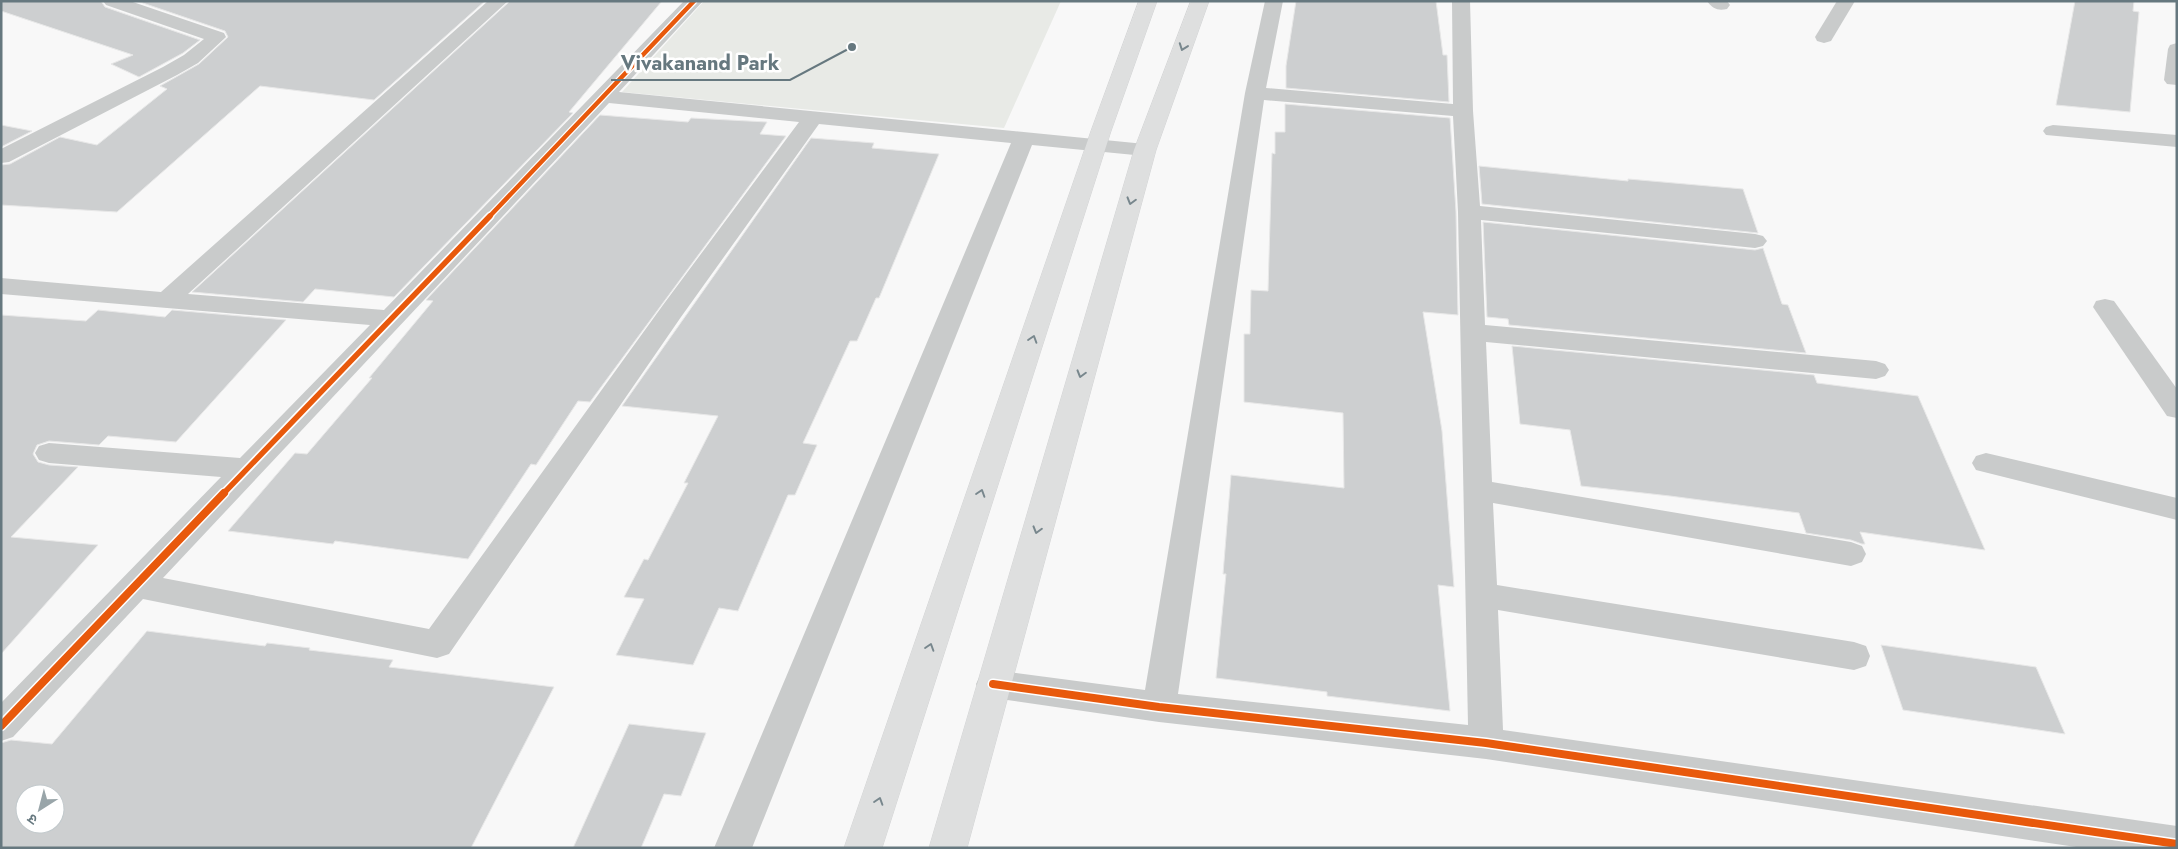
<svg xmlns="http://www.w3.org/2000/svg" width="2178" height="849" font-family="Jost,'Noto Sans Devanagari',sans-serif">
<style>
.green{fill:#e8eae6}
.building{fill:#cdcfd0;stroke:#e8e8e8;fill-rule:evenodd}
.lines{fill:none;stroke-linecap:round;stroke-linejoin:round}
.major-casing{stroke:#d3d4d5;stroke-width:1}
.minor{fill:#c9cbcb;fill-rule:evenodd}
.major{fill:#dedfdf;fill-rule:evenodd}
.cycleway-far2-casing{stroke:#fff;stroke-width:7}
.cycleway-far1-casing{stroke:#fff;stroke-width:9}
.cycleway-casing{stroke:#fff;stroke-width:11}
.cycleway-far2{stroke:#e8590c;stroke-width:4.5}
.cycleway-far1{stroke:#e8590c;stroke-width:5.5}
.cycleway{stroke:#e8590c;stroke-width:8}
.oneway{stroke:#78878d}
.leader{fill:none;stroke:#66787f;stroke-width:2}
.callout-dot{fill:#66787f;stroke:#fff;stroke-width:2}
.callout-label{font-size:20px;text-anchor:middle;font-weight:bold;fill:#66787f;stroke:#fff;stroke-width:5;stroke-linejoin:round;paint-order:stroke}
</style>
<rect width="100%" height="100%" fill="#f8f8f8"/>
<!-- green -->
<path class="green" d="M704,1H1061L1004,128L622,92Z"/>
<!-- building -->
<g class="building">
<path d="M1,1H101L105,7L200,40L183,53L139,77L111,64L133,55L1,11Z"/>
<path d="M137,1H485L374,100L260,86L117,212L1,205V165L10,164L60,137L97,145L167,89L160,86L199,64L228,37L225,31Z"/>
<path d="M510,1H662L569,112L573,113L394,297L315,289L303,302L192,292Z"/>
<path d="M1296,1H1436L1443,55H1447L1449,102L1286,88V66Z"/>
<path d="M2075,1H2134L2133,11L2139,12L2130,112L2056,105Z"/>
<path d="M1285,104L1450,118L1456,212L1458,315L1423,312L1442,431L1454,587L1438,585L1450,711L1327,696V692L1216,678L1226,574H1223L1231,475L1344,488L1343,413L1244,402V334H1250L1251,290L1268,291L1272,153L1275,154V132H1285Z"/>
<path d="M600,115L688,122L691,118L767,122L760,134L786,136L590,402L578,401L536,465L531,464L468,559L335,541L333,544L228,531L295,453L307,454L372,378H369L433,301L426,300Z"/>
<path d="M1,125L32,131L1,147Z"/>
<path d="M811,138L874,143L872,148L939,154L879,298H876L857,341H850L803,443L817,445L795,495H788L738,611L719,608L693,665L616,655L644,599L624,597L644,559L648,560L688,483H684L718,416L622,406Z"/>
<path d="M1479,166L1628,181V179L1743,189L1758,233L1482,204Z"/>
<path d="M1483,222L1755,250L1763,248L1782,304L1788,305L1806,353L1509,325L1508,319L1487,317Z"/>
<path d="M98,310L165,317L172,310L286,320L176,442L108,436L99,445L49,441L37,445L33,454L38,462L49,465L78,467L11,537L98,545L1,654V315L86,321Z"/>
<path d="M1512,346L1814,375L1817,383L1918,396L1985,550L1860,532L1865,544H1862L1851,540L1806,533L1799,513L1670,496L1581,486L1570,430L1520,424Z"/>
<path d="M147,631L265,646L267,643L310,648L309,650L393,660L389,667L554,687L471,848H1V743L11,740L52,744ZM25,794H55V824H25Z"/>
<path d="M1881,645L2036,667L2065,734L1903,710Z"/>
<path d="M629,724L706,733L681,796L664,794L641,848H573Z"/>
</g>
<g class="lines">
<!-- major casing -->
<g class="major-casing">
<g id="major">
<path d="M1139,1H1157L1111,131L882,848H844L1091,131Z"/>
<path d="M1191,1H1209L1156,150L967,848H929L1134,150Z"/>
</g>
</g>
<!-- minor -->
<g class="minor">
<path d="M103,1H130L224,33L226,37L198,63L177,75L9,162L1,163V149L163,67L184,55L204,39L106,5Z"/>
<path d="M488,1H508L188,294L384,310L684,1H703L619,92L1145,144L1152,146L1156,150L1152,154L1145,156L1032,145L752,848H714L1011,143L819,124L681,317L449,654L437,658L143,599L13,737L1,741V703L221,477L49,463L39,460L35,453L39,446L49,443L240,458L370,325L1,294V278L161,292ZM609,103L799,122L663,305L429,629L163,578Z"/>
<path d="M1265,1H1283L1266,88L1453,104L1452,1H1470L1473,111L1480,206L1755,234L1763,236L1767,241L1763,246L1755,248L1481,220L1485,325L1876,361L1885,364L1889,370L1885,376L1876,379L1486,342L1492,482L1851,542L1862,546L1866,554L1862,562L1851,566L1493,503L1497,585L1854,642L1866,646L1870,656L1866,666L1854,670L1498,610L1503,730L2177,826V848H2083L1486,759L1159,722L993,698L981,694L976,684L981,674L993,670L1145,690L1245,93ZM1264,100L1453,116L1458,212L1468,725L1178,694Z"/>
<path d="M1707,1H1727L1730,5L1727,9C1718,11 1713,9 1707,1Z"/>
<path d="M1837,1H1855L1831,41L1824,43L1817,41L1815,37Z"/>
<path d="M2177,43V85L2167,84L2164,80L2168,49L2170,45Z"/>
<path d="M2053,125L2177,135V147L2046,135L2043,131L2046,127Z"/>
<path d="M2105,299L2114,301L2177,389V418L2167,416L2093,307L2096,301Z"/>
<path d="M1986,453L2177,498V520L1976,470L1972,463L1976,456Z"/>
</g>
<!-- major -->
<use href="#major" class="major"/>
<!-- cycleway-far2 casing -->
<g class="cycleway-far2-casing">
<path id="cycleway-far2" d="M489,217L694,1"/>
</g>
<!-- cycleway-far1 casing -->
<g class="cycleway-far1-casing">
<path id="cycleway-far1" d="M223,494L490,216"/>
</g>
<!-- cycleway casing -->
<g class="cycleway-casing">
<g id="cycleway">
<path d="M993,684L1159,707L1486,743L2177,844"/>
<path d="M1,726L224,493"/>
</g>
</g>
<!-- cycleway-far2 -->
<use href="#cycleway-far2" class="cycleway-far2"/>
<!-- cycleway-far1 -->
<use href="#cycleway-far1" class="cycleway-far1"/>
<!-- cycleway -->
<use href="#cycleway" class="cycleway"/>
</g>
<!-- one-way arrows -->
<defs><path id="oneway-chevron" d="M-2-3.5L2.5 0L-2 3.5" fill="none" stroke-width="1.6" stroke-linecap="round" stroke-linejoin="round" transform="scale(1.25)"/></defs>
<g class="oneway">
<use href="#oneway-chevron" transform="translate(1183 47) rotate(110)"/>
<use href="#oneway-chevron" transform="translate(1131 201) rotate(106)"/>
<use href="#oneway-chevron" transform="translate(1033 339) rotate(-72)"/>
<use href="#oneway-chevron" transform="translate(1081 374) rotate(106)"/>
<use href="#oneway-chevron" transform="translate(981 493) rotate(-72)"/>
<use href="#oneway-chevron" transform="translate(1037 530) rotate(106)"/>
<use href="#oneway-chevron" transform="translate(930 647) rotate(-72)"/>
<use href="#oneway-chevron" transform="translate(879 801) rotate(-72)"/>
</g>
<!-- callouts -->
<path class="leader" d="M852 47L790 80H611"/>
<circle class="callout-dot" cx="852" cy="47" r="5"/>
<g class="callout-label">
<text x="700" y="70">Vivakanand Park</text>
</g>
<!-- border -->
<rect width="2178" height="849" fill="none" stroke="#66787f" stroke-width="5"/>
<!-- north arrow -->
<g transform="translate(40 809) rotate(216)"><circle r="24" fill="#ffffff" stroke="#c2c9cc"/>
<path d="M0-4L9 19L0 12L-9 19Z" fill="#99a5a9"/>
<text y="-8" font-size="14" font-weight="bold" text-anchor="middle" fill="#66787f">उ</text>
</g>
</svg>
